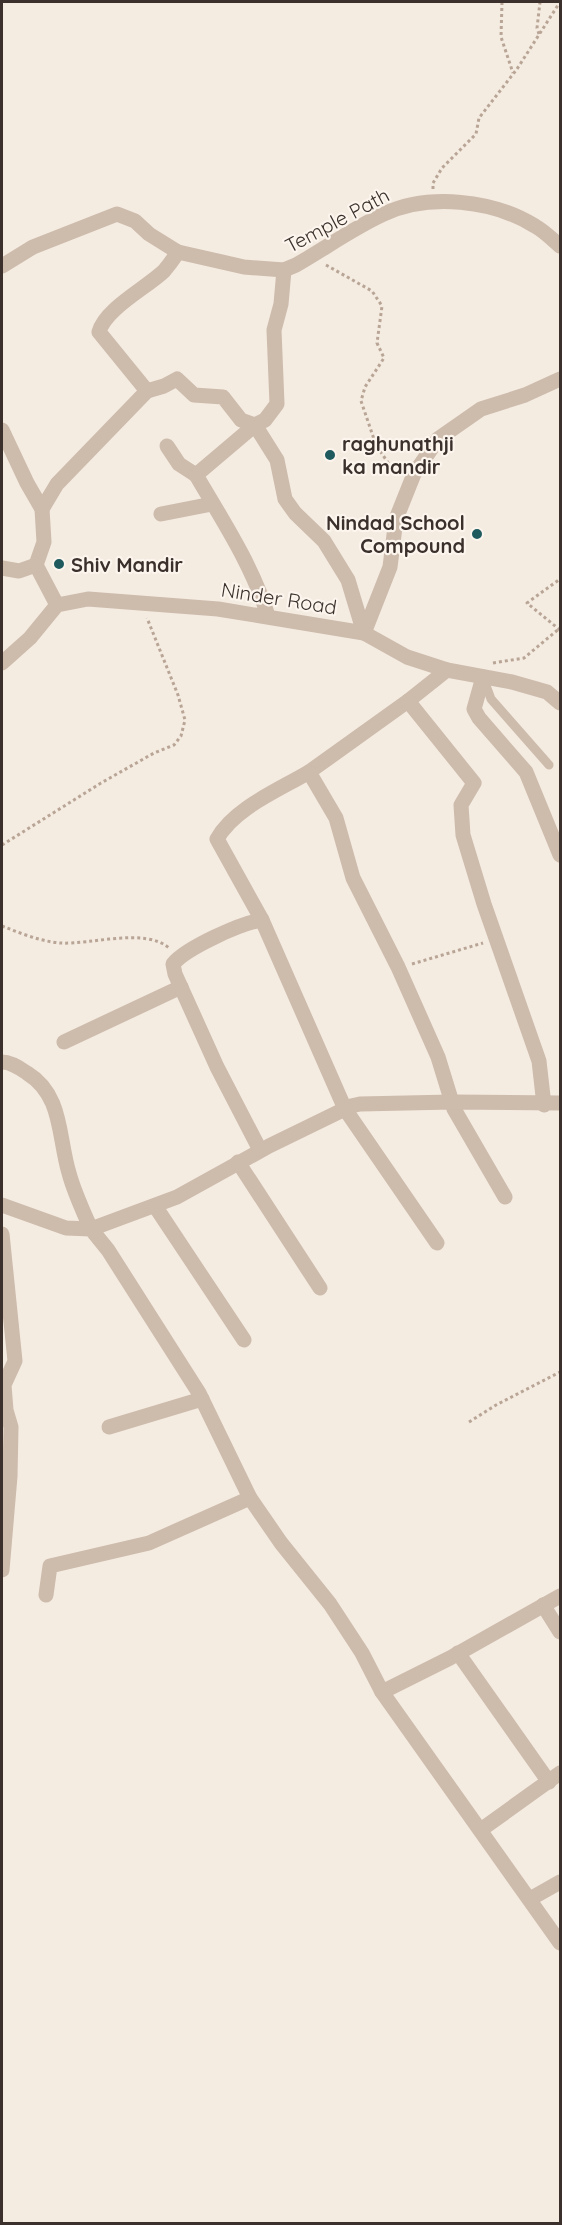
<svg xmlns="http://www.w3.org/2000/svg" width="562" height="2225" font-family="Quicksand,sans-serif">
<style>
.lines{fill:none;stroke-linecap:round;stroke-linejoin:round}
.path{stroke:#b9a596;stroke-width:3;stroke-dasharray:3 3;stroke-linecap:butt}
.service{stroke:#cdbbac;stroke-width:9}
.minor{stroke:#cdbbac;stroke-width:15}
.tertiary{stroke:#cdbbac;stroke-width:15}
.poi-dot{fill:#1f5a5e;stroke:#fbf5ee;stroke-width:2}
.labels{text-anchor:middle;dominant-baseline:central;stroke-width:4.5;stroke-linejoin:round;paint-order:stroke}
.street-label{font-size:20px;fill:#3b302b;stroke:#fbf5ee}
.poi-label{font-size:20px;font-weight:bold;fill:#3b302b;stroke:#fbf5ee;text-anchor:start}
</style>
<rect width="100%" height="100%" fill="#f4ebe1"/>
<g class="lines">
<!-- path -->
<g class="path">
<path d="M502,2L501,37L513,73"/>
<path d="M539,34L537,28L540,2"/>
<path d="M433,189V183L442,168L476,134L479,118L517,69L560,2"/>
<path d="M326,265L372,291L382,306L377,343L384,358L365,387L361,401L376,445L397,476"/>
<path d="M560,630L527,603L560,579"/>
<path d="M493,663L524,658L560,628"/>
<path d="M2,845L101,783L154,753L174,745L181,736L185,720L178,695L147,618"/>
<path d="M2,926C20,933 39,941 60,943C90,945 145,927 169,948"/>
<path d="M412,964L483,943"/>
<path d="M469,1422L496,1405L560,1372"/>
</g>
<!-- service -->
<path class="service" d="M484,680L491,699L549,765"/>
<!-- minor -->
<g class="minor">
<path d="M2,266L33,247L117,214L135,221L149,234L178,252L244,267L284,270L296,265C324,249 355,227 384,214C429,193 493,200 535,226C544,231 552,239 560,246"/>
<path d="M147,391L164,386L177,379L194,395L223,397L241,420L255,425L277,460L285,499L295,513L324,541L348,580L364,633"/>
<path d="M2,430L27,483L42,509L44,542L36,565L57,605"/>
<path d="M167,446L179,464L196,475"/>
<path d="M42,509L57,484L147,391L99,332C105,309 146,288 164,271C169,265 174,258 178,252"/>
<path d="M161,514L212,504"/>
<path d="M2,568L19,571L36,565"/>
<path d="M268,616C252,565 223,521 196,475L255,425L265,420L277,404L274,330L281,304L284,270"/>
<path d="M364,633L390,567L396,519L414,474L438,439L481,409L525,395L560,379"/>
<path d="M447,670L408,701L309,772L336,818L353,878L398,967L438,1057L454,1109L505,1197"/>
<path d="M483,677L474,709L479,718L526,772L560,855"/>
<path d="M408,701L474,783L461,805L463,835L484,904L539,1061L544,1105"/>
<path d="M309,772C279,790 234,808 217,839L262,920L345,1109L437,1243"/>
<path d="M64,1042L181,987"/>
<path d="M2,1062C10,1062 20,1068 27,1073C63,1095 58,1137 69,1173C74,1192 83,1211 91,1229L177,1197L269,1146L351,1106L360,1104L452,1102L560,1103"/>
<path d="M260,1150L217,1067L175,974L173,964C186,948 241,923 262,920"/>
<path d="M238,1162L320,1288"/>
<path d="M155,1206L244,1340"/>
<path d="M2,1234L15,1361L4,1385L6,1410L11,1427L10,1476L2,1570"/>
<path d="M109,1427L202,1399"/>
<path d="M46,1595L50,1566L149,1543L250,1498"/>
<path d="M543,1605L560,1632"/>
<path d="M458,1653L549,1782"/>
<path d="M382,1692L450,1658L560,1596"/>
<path d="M482,1829L560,1773"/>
<path d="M530,1899L560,1882"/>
</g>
<!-- tertiary -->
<g class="tertiary">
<path d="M2,663L30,638L57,605L88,599L218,609L364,633L407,657L447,670L512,682L547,692L560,703"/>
<path d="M2,1205L66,1228L91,1229L108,1250L199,1393L250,1498L281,1543L330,1604L362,1653L382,1692L560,1943"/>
</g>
</g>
<!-- markers -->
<g class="poi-dot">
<circle cx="330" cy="455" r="6"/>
<circle cx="477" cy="534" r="6"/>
<circle cx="59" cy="564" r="6"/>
</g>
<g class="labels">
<!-- street labels -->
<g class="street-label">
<text transform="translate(337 220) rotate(-28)">Temple Path</text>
<text transform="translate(279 598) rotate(9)">Ninder Road</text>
</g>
<!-- poi labels -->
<g class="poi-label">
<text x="342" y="443">raghunathji<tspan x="342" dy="23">ka mandir</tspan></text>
<text x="465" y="522" text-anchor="end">Nindad School<tspan x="465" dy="23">Compound</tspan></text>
<text x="71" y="564">Shiv Mandir</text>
</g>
</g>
<!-- border -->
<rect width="562" height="2225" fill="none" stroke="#3b302b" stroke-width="6"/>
</svg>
